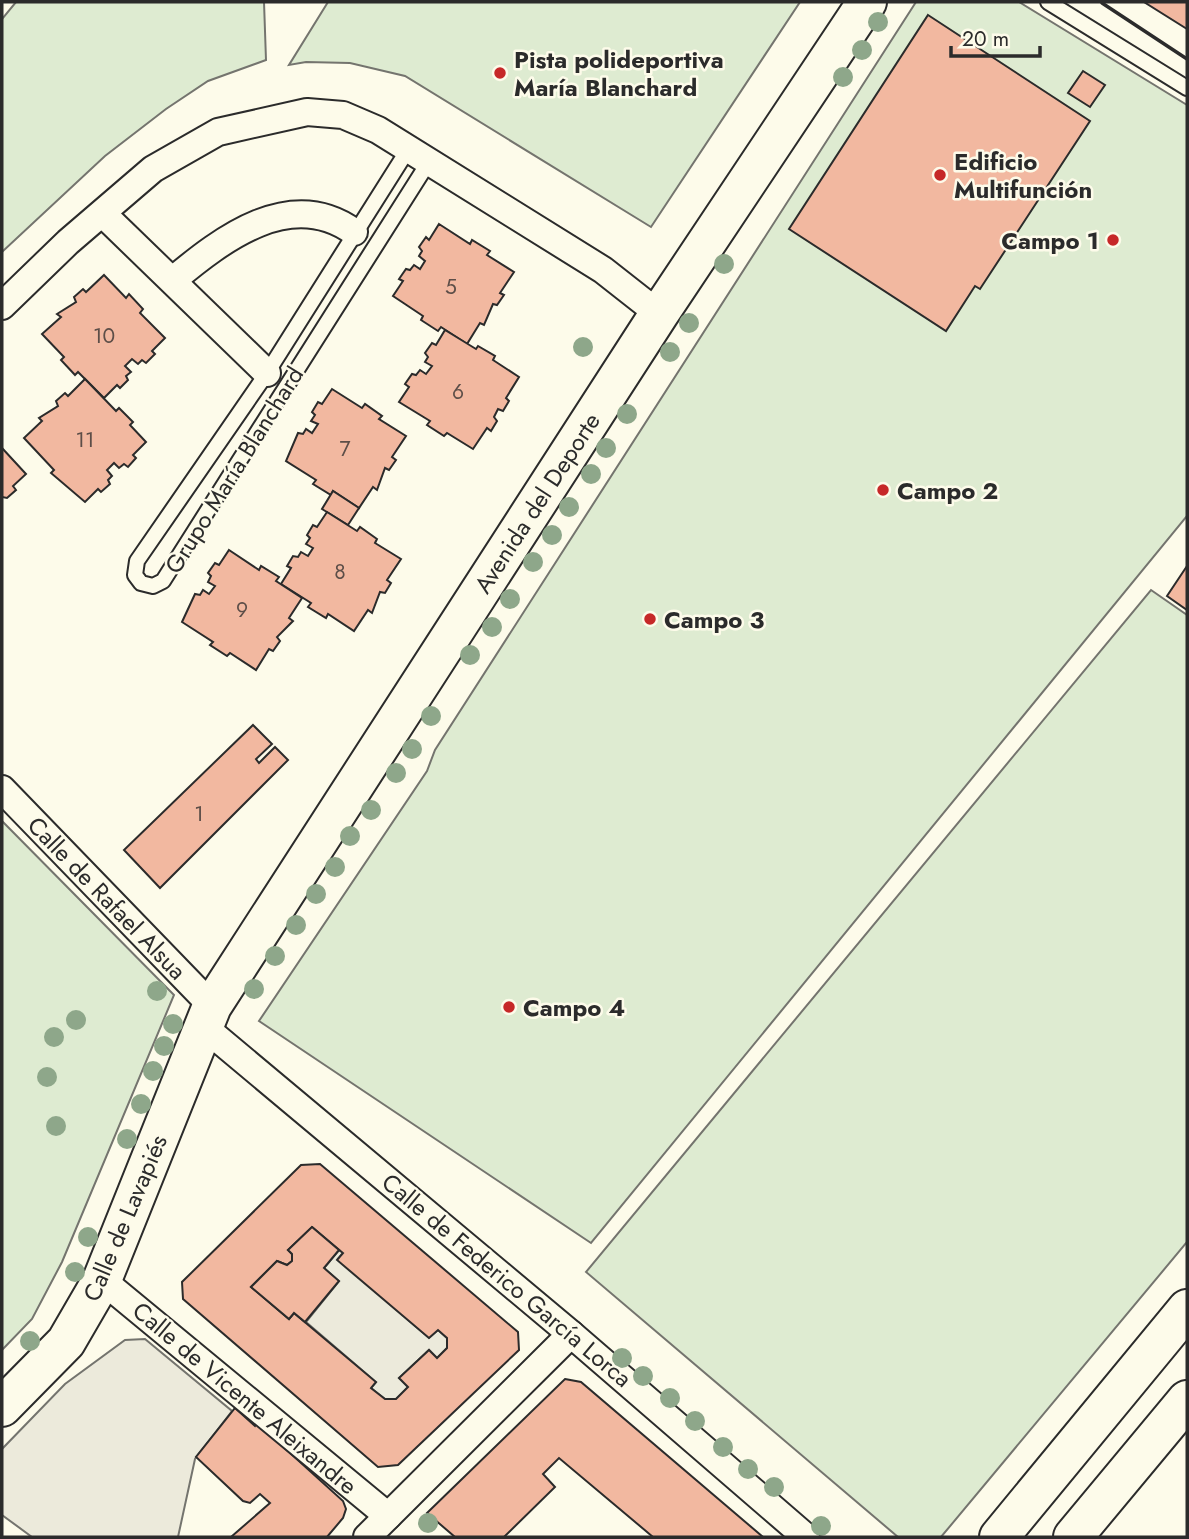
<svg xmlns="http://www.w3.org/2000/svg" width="1189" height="1539" font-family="Jost,sans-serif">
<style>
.green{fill:#deebd1;stroke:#74746e;stroke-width:2}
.parking{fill:#eceadb;stroke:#74746e;stroke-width:2}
.building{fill:#f2b8a0;stroke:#2b2b2b;stroke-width:2;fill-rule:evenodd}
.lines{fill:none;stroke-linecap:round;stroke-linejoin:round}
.service-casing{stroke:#2b2b2b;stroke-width:18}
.minor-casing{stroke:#2b2b2b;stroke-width:30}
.secondary-casing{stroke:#2b2b2b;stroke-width:42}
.motorway-casing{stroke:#2b2b2b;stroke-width:42}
.service{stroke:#fdfbea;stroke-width:14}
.minor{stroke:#fdfbea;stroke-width:26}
.secondary{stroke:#fdfbea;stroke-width:38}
.motorway{stroke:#fdfbea;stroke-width:38}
.wall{stroke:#2b2b2b;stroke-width:3.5}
.tree{fill:#8ea78a}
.poi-dot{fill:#c62828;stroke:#fdfbea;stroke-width:2.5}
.labels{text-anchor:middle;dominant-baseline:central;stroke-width:5;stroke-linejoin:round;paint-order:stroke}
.number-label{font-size:21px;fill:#5d4e48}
.poi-label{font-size:24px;font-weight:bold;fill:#2b2b2b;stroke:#fdfbea;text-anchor:start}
.street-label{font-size:24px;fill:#2b2b2b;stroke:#fdfbea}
</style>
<rect width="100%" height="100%" fill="#fdfbea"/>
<!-- green -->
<g class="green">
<path d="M16,2H264L266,60L208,81L166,109L105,156L2,252V19Z"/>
<path d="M328,2H800L651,227L405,76L350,63L306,62L289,65Z"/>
<path d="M916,2H1019L1187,105V516L591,1243L259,1021L427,771L435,750Z"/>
<path d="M1151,590L1187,615V1242L941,1537H898L586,1272Z"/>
<path d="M2,821L174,995L62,1262L32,1319L2,1350Z"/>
</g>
<!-- parking -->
<g class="parking">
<path d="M339,1250L343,1253L338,1259L429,1338L438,1330L447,1338V1348L437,1358L429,1350L399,1378L408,1387L396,1399H385L371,1388L376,1382L306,1322L339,1281L324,1268Z"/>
<path d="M145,1339L232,1411L195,1459L178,1537H32L2,1515V1449L65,1384L125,1340Z"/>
</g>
<!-- building -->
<g class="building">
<path d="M1144,2H1187V29Z"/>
<path d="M928,15L1090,121L980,289L975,286L946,331L789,229Z"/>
<path d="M1083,71L1105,85L1090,107L1068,93Z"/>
<path d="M439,224L470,244L472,240L490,251L487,255L514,272L500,293L504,295L497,305L493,304L484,325L480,323L467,344L441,327L438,331L421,320L423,316L393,296L403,281L399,279L406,269L410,270L414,265L420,269L425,261L419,256L422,251L419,247L426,237L429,240Z"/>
<path d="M104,275L126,298L129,294L143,309L140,313L165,338L152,351L155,354L146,363L142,360L138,364L132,359L125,366L131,372L126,376L128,380L120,388L117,385L104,398L78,372L75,375L61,360L64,357L42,334L61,317L57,314L76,302L74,297L83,289L86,292Z"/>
<path d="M445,330L476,349L478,346L495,356L493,360L519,377L506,398L509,401L503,411L498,409L494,417L497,421L491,431L487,428L473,449L447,433L444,436L427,425L430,421L399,402L409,387L405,384L412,374L416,375L420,370L426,374L432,366L425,362L428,357L425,353L432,343L436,345Z"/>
<path d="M85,379L116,411L119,408L133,422L130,425L146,442L133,455L136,458L128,467L124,464L119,468L114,463L107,470L112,476L108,480L110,484L101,492L98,489L85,502L51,473L54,470L24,438L42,421L39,418L58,406L56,401L65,393L68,396Z"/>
<path d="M332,389L362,408L365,404L382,416L379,419L406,436L392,457L396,460L389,470L385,468L377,490L373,487L359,508L333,491L331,495L313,484L316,480L286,461L298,433L303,434L306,429L312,433L318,424L311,421L315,415L312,412L318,402L322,404Z"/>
<path d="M2,448L26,474L13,486L16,490L7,498L2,497Z"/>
<path d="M333,491L359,508L348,525L322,509Z"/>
<path d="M327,512L357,531L360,527L377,539L375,543L401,559L387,580L391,583L385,593L380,592L372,613L368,610L354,631L328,614L326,618L308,607L311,603L281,584L291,568L287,566L293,556L298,557L301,552L308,556L313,548L306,544L310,538L307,535L313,525L317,527Z"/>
<path d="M229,550L259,570L261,566L279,577L276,581L302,598L289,618L293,621L277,637L280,641L273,651L269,649L256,670L230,653L227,656L210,645L213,642L182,622L195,594L200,595L203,590L209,594L215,586L208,582L211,576L208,573L215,563L219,565Z"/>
<path d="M1187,566V610L1167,596Z"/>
<path d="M253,725L272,744L256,759L259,763L275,747L288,760L160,888L124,850Z"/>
<path d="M320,1164L518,1332L519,1350L398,1465L378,1467L183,1299L182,1282L301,1165ZM312,1227L343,1253L337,1260L429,1338L438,1330L447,1338V1348L437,1358L429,1350L399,1378L408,1387L396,1399H385L376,1392L371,1388L376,1382L294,1313L289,1319L251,1287L277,1261L287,1265L292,1261V1254L288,1250Z"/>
<path d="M312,1227L339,1250L324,1268L339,1281L305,1322L294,1313L289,1319L251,1287L277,1261L287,1265L292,1261V1254L288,1250Z"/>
<path d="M565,1379L581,1382L763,1537H653L559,1458L543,1474L555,1487L504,1537H455L427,1513Z"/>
<path d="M235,1408L255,1426L257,1423L343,1501L346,1509L343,1518L327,1537H231L270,1503L260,1494L250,1503L243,1501L196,1457Z"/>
</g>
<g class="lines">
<!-- service casing -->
<g class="service-casing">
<g id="service">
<path d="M1048,2L1187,88"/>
<path d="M409,148L267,373L137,561L135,575L141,583L153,586L163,581L430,160"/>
</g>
</g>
<!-- minor casing -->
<g class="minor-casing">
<g id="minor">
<path d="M103,214L267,373"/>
<path d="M173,280C222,239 291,186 354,232"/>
<path d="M2,306L68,242L153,169L218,132L307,112L343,115L378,130L603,270L659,314"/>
<path d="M2,789L212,1006"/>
<path d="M204,1027L571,1334L806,1537"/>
<path d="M102,1280L388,1516"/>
<path d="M367,1537L571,1334"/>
</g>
</g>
<!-- secondary casing -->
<g class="secondary-casing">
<path id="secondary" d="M2,1407L66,1342L102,1280L212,1006L659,314L867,2"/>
</g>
<!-- motorway casing -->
<g class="motorway-casing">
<g id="motorway">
<path d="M999,1537L1187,1309"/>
<path d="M1073,1537L1187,1400"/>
</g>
</g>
<!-- service -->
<use href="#service" class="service"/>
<!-- minor -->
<use href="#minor" class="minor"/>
<!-- secondary -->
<use href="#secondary" class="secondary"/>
<!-- motorway -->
<use href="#motorway" class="motorway"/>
<!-- wall -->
<path class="wall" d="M1102,3L1187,59"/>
</g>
<!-- trees -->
<g class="tree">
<circle cx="878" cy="22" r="10"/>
<circle cx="862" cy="50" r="10"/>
<circle cx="843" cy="77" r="10"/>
<circle cx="724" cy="264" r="10"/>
<circle cx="689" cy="323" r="10"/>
<circle cx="583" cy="347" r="10"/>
<circle cx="670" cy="352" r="10"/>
<circle cx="627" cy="414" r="10"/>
<circle cx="606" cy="448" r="10"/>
<circle cx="591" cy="474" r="10"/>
<circle cx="569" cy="507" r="10"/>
<circle cx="552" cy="535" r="10"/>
<circle cx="533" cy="562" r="10"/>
<circle cx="510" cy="599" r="10"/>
<circle cx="492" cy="627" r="10"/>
<circle cx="470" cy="655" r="10"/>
<circle cx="431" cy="716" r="10"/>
<circle cx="412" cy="749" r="10"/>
<circle cx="396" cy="773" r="10"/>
<circle cx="371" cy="810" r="10"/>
<circle cx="350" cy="836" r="10"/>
<circle cx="335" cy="867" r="10"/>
<circle cx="316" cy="894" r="10"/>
<circle cx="296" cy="925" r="10"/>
<circle cx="275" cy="956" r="10"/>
<circle cx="254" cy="989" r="10"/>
<circle cx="157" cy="991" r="10"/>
<circle cx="76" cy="1020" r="10"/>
<circle cx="173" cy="1024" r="10"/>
<circle cx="54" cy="1037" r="10"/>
<circle cx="164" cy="1046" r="10"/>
<circle cx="153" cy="1071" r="10"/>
<circle cx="47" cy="1077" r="10"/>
<circle cx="141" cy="1104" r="10"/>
<circle cx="56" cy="1126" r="10"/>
<circle cx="127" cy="1139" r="10"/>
<circle cx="88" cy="1237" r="10"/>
<circle cx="75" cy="1272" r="10"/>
<circle cx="30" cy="1341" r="10"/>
<circle cx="622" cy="1358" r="10"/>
<circle cx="643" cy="1376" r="10"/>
<circle cx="670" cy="1398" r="10"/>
<circle cx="695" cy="1421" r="10"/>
<circle cx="723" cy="1447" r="10"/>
<circle cx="748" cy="1469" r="10"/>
<circle cx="774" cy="1487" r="10"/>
<circle cx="428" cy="1523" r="10"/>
<circle cx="821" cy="1526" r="10"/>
</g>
<!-- markers -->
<g class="poi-dot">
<circle cx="500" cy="73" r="7"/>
<circle cx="940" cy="175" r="7"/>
<circle cx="1113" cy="240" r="7"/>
<circle cx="883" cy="490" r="7"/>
<circle cx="650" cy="619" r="7"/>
<circle cx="509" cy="1007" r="7"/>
</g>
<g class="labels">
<!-- number labels -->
<g class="number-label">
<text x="451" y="287">5</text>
<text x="104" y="336">10</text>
<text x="458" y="392">6</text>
<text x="85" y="440">11</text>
<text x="345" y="449">7</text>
<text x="340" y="572">8</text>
<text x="242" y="610">9</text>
<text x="199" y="814">1</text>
</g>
<!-- poi labels -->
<g class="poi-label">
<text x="514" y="59">Pista polideportiva<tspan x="514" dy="28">María Blanchard</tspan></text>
<text x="954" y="161">Edificio<tspan x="954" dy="28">Multifunción</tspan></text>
<text x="1099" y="240" text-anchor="end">Campo 1</text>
<text x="897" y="490">Campo 2</text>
<text x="664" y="619">Campo 3</text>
<text x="523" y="1007">Campo 4</text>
</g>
<!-- street labels -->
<g class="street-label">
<text transform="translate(234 470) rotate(-58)">Grupo María Blanchard</text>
<text transform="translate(537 503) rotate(-57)">Avenida del Deporte</text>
<text transform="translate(107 898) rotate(46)">Calle de Rafael Alsua</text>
<text transform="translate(125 1218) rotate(-67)">Calle de Lavapiés</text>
<text transform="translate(507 1280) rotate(40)">Calle de Federico García Lorca</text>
<text transform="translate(245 1398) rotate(40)">Calle de Vicente Aleixandre</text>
</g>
</g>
<!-- border -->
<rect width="1189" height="1539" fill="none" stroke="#2b2b2b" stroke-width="7"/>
<!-- scale -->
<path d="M951 46v10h89v-10" fill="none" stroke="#2b2b2b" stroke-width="3.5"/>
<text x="962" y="46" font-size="21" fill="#2b2b2b" stroke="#fdfbea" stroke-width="5" paint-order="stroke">20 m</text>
</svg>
